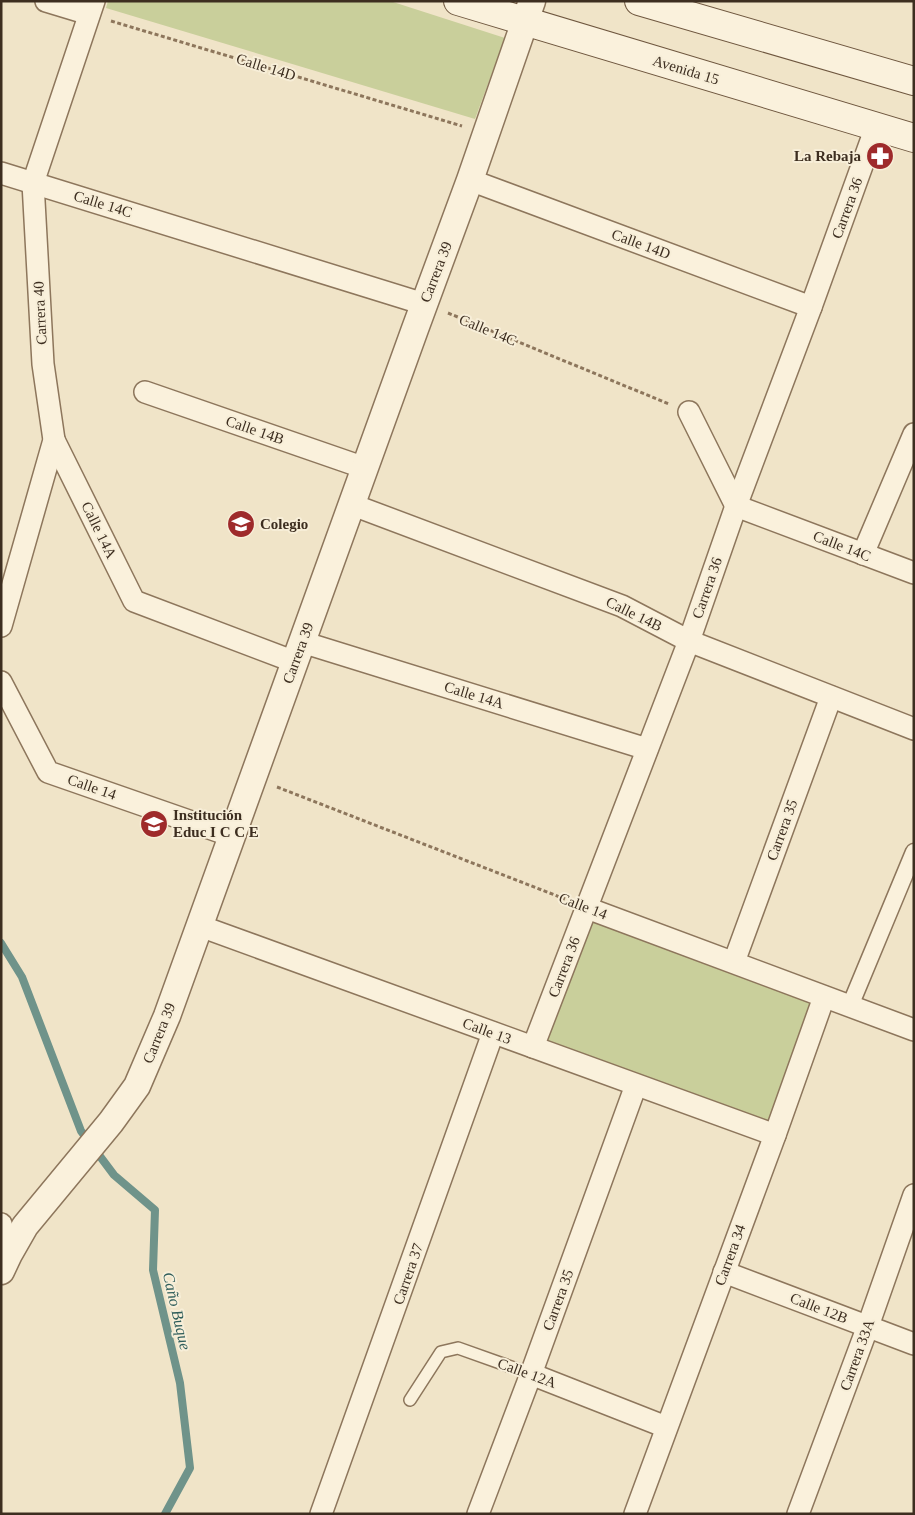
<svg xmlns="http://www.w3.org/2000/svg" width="915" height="1515" font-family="Georgia,serif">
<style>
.green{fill:#c9cf9b}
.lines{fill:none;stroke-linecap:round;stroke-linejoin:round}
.stream{stroke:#6f938a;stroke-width:8}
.service-casing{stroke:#8d765c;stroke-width:14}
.pedestrian-casing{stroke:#8d765c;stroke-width:19}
.minor-casing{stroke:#8d765c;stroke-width:24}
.tertiary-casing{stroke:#8d765c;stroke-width:29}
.secondary-casing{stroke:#6f573f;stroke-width:30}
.path{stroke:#8d765c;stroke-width:3;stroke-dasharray:4 2.5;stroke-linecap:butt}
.service{stroke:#faf1dc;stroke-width:11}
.pedestrian{stroke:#faf1dc;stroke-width:16}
.minor{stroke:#faf1dc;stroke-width:21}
.tertiary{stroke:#faf1dc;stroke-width:26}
.secondary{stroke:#faf1dc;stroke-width:28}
.labels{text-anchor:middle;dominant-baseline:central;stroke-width:4;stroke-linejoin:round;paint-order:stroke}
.street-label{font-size:15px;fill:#3d2e20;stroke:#f7eed8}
.poi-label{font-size:15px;font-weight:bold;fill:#3d2e20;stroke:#f7eed8;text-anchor:start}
.water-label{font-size:16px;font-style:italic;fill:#2f5d5a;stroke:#f7eed8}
</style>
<rect width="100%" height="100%" fill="#f0e4c8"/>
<!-- green -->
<g class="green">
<path d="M108,1H390L505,38L475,119L106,8Z"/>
<path d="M587,908L824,997L775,1135L533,1047Z"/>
</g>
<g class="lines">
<!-- stream -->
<path class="stream" d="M1,943L22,977L81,1131L114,1175L155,1210L153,1270L180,1383L190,1468L165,1514"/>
<!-- service casing -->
<g class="service-casing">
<path id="service" d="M410,1400L441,1352L458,1348L531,1374"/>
</g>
<!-- pedestrian casing -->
<g class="pedestrian-casing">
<path id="pedestrian" d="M850,1006L914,852"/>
</g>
<!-- minor casing -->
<g class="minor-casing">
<g id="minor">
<path d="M46,1L89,14"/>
<path d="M1,173L424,304"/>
<path d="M470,180L811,307"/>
<path d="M145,392L365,468"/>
<path d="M689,412L736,506L914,573"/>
<path d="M54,440L134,601L295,662"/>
<path d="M353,505L622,606L689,641L914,729"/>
<path d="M863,554L914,434"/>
<path d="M1,626L54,440L43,364L33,183L94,1"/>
<path d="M302,642L647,749"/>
<path d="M1,682L48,772L232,836"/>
<path d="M587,908L914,1030"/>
<path d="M200,926L775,1135"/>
<path d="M734,962L831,697"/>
<path d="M533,1047L689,641L736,506L811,307L876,127"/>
<path d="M1,1224L9,1254"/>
<path d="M724,1272L914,1344"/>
<path d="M531,1374L666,1427"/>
<path d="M321,1514L493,1033"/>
<path d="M478,1514L531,1374L636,1085"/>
<path d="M635,1514L775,1135L824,997"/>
<path d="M798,1514L868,1326L914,1195"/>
</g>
</g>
<!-- tertiary casing -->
<g class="tertiary-casing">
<path id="tertiary" d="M1,1271L9,1254L25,1226L111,1122L137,1086L167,1016L415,329L470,180L532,1"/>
</g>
<!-- secondary casing -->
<g class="secondary-casing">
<g id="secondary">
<path d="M458,1L914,138"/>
<path d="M639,1L914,81"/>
</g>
</g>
<!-- path -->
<g class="path">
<path d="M111,21L462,126"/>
<path d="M448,313L669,404"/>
<path d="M277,787L565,899"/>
</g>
<!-- service -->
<use href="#service" class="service"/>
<!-- pedestrian -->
<use href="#pedestrian" class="pedestrian"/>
<!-- minor -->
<use href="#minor" class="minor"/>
<!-- tertiary -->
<use href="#tertiary" class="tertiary"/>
<!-- secondary -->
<use href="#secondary" class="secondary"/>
</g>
<!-- icons -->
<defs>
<g id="pharmacy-disc" transform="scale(1.4375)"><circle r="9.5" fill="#9e2a2b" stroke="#f7eed8"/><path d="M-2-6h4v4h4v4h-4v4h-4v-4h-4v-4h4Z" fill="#fff"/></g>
<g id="school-disc" transform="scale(1.4375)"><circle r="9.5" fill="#9e2a2b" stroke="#f7eed8"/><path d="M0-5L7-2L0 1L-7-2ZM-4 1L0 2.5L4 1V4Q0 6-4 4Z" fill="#fff"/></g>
</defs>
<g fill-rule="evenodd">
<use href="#pharmacy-disc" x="880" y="156"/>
<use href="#school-disc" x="241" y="524"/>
<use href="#school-disc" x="154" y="824"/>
</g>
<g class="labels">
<!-- street labels -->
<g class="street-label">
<text transform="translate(266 67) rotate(17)">Calle 14D</text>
<text transform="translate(686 70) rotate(17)">Avenida 15</text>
<text transform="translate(103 204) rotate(17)">Calle 14C</text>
<text transform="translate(847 208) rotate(-70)">Carrera 36</text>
<text transform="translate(641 244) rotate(20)">Calle 14D</text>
<text transform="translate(436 272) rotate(-69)">Carrera 39</text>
<text transform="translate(40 313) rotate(-93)">Carrera 40</text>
<text transform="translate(488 330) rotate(22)">Calle 14C</text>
<text transform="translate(255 430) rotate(19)">Calle 14B</text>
<text transform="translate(99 530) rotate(64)">Calle 14A</text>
<text transform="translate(842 546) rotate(21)">Calle 14C</text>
<text transform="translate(707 588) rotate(-71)">Carrera 36</text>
<text transform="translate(634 614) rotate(26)">Calle 14B</text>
<text transform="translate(298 653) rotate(-70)">Carrera 39</text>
<text transform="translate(474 695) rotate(17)">Calle 14A</text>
<text transform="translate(92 787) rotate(19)">Calle 14</text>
<text transform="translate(782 830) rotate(-70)">Carrera 35</text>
<text transform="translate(583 906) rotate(21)">Calle 14</text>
<text transform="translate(564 967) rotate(-69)">Carrera 36</text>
<text transform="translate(487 1031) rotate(20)">Calle 13</text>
<text transform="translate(159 1033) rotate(-68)">Carrera 39</text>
<text transform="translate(730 1255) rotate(-70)">Carrera 34</text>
<text transform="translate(408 1274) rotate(-71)">Carrera 37</text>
<text transform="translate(558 1300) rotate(-70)">Carrera 35</text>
<text transform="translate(819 1308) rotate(21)">Calle 12B</text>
<text transform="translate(857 1355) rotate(-70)">Carrera 33A</text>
<text transform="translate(527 1373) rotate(20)">Calle 12A</text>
</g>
<!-- poi labels -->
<g class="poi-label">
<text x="861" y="156" text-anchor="end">La Rebaja</text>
<text x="260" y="524">Colegio</text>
<text x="173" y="815">Institución<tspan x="173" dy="17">Educ I C C E</tspan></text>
</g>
<!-- water labels -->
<g class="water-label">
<text transform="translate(177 1311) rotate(77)">Caño Buque</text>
</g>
</g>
<!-- border -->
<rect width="915" height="1515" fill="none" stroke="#3d2e20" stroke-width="5"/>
</svg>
